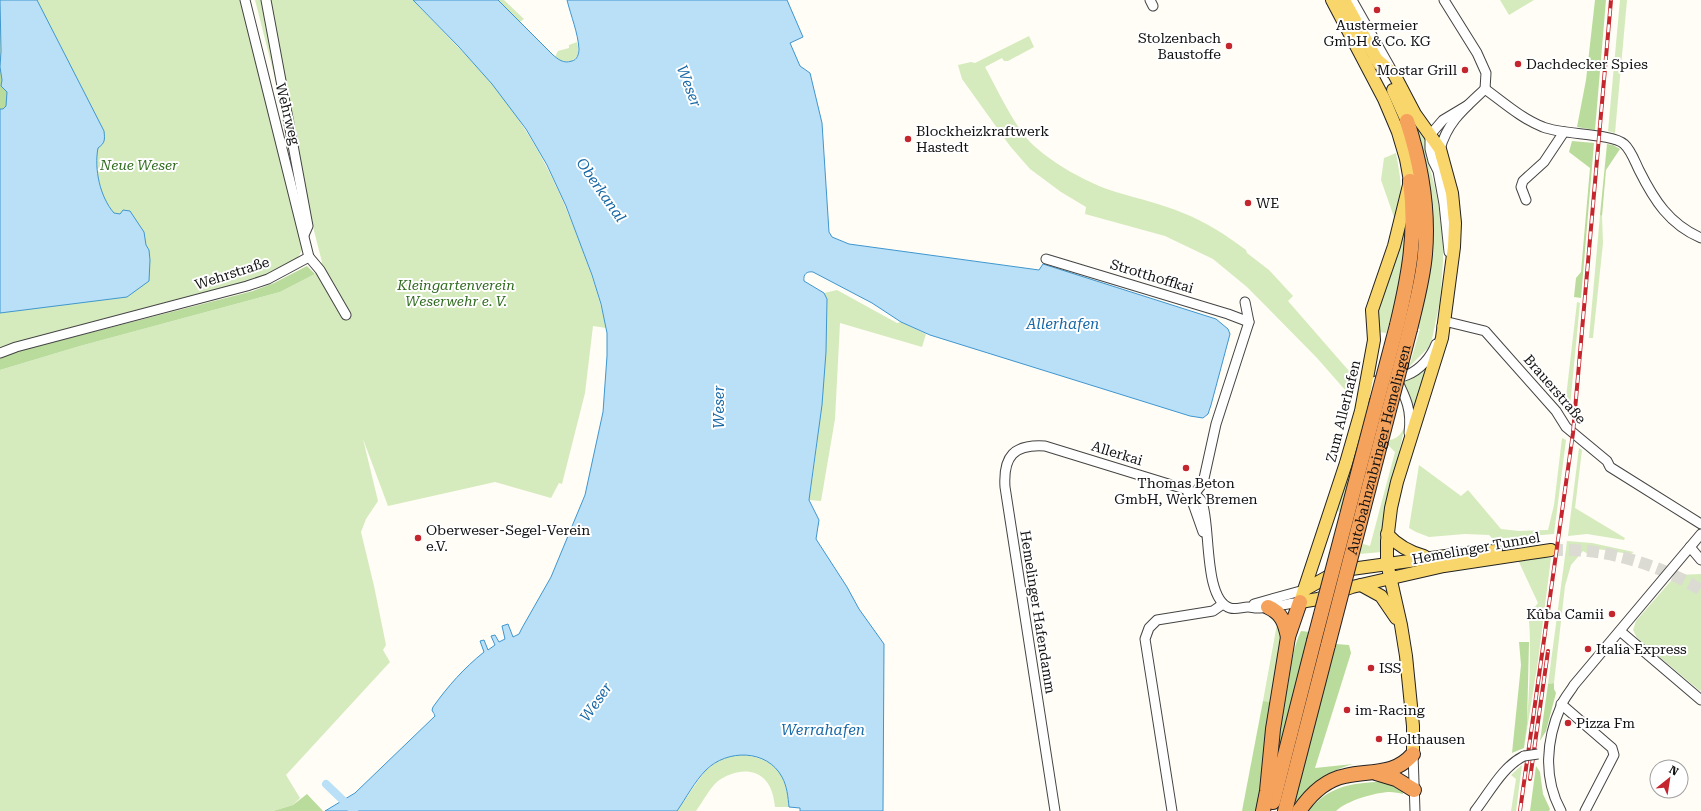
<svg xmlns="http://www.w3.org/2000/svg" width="1701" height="811" font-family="'Roboto Serif',serif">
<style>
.green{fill:#d5ebbd}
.forest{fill:#b9dc9c}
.water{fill:#b9e0f7;stroke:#3f96cf}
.pier{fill:#fffdf5}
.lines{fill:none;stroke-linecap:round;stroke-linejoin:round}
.canal{stroke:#b9e0f7;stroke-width:8}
.major-tunnel{stroke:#dbdad3;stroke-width:12;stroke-dasharray:12 6;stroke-linecap:butt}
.minor-casing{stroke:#444;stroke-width:11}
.major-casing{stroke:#222;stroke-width:14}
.highway-casing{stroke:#222;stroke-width:16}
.minor{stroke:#fff;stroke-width:9}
.major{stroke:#f9d66b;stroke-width:12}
.highway{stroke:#f5a25d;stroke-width:14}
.rail-casing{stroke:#c4262e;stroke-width:4}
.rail{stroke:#fff;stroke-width:2.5;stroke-dasharray:8;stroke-linecap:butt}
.minor-bridge-casing{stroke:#444;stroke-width:11;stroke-linecap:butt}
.highway-bridge-casing{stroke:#222;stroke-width:16;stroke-linecap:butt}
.minor-bridge{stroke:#fff;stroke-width:9}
.highway-bridge{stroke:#f5a25d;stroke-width:14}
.poi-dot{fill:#c4262e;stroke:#fff;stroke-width:1.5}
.labels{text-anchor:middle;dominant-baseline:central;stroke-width:4;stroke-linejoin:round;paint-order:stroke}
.poi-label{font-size:14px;fill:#111;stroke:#fff;text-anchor:start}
.street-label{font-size:14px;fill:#111;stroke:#fff}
.park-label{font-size:14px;font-style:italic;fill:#2f6b1f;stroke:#fff}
.water-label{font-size:15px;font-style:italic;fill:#1768a6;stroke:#fff}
</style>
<rect width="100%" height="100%" fill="#fffdf5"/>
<!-- green -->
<g class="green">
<path d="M0,0H243L302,247V250L297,259L267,276L102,319L17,342L0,348Z"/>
<path d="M255,0H413C439,28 467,55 492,84C532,132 559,186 580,244C591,272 600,299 606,328L593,326L585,393L562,484L559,483L551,498L495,482L388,506L363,439L378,501L366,519L361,532L374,586L386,645L383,650L390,662L286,775L300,798L293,805L273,811H0V370L80,346L280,292L315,274L322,262Z"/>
<path d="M498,0H504L524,19L520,22Z"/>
<path d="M1500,0H1534L1509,15Z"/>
<path d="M1620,0H1627L1615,133L1608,131Z"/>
<path d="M1029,36L1034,47L1008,61H1004L1002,58L985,67C996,87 1015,127 1030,142C1051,163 1089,184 1116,192C1139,199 1162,204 1183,213C1206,222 1226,235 1246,250L1247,253L1269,270L1293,296L1288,301L1356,379L1353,399L1317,358L1247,287L1213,259L1165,236L1085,214L1086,207L1061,192L1030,169L1010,146L962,79L958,65L971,62L975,63Z"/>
<path d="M577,42C579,50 580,56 572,61H560L555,57L558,51L569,48V45Z"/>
<path d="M1411,114L1426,141V155L1435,187L1439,208L1443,235V261L1440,301L1432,339L1428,348L1409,367L1420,329L1416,328L1424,297Z"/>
<path d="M1396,153C1401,182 1404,191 1395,220L1381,180L1384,158Z"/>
<path d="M1600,215L1602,216L1603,243L1593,338H1589Z"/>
<path d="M1405,218L1407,246L1393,318H1391L1386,333L1379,332L1376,310Z"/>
<path d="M837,290L897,323L901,322L926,334L922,347L840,323L835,419L821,501L809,500C820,433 826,366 827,299L824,293Z"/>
<path d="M1577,302L1580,303L1570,406H1565Z"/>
<path d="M1432,357L1415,420L1403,384L1404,378Z"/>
<path d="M1374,389L1340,513L1336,508L1369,396Z"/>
<path d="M1406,421L1394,475L1382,552L1359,554L1363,544L1370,546L1395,452L1388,445L1390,440C1400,438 1404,430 1406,421Z"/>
<path d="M1562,438L1566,440L1554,534L1493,539L1489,535L1465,534L1429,537L1416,532L1409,528L1419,465L1461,496L1468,490L1501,529L1519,531L1548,530L1554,505Z"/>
<path d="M1579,448L1582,450L1575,508L1625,538L1624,540L1587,534L1568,536Z"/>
<path d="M1567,541L1592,543L1634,552L1630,554L1591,548L1588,554L1583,551L1571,565L1565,586L1554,683L1548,684Z"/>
<path d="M1537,558H1551L1538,661L1524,748C1528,715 1530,682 1530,650C1530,636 1530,623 1527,610L1534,608L1538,603L1518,560Z"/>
<path d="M1701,574V690L1700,691L1637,638L1633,630L1636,621L1676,575Z"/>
<path d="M1270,618L1277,621L1281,636L1272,702L1263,701L1277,624Z"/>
<path d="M736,754C773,757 786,770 789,807H775C774,798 772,788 766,781C754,766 732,771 718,781C711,786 702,803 696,811H677L705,771L719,760Z"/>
<path d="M1522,765L1516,811H1511L1516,779L1511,775Z"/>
</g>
<!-- forest -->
<g class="forest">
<path d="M1595,0H1606L1595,130L1577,127L1586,80Z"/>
<path d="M0,67L2,80L1,86L7,92L6,106L3,109H0Z"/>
<path d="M1572,141L1594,143L1581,298L1574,297L1576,278L1581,272L1590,168L1569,152Z"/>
<path d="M1607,144L1613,145L1620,149L1606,170L1602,216L1600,215Z"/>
<path d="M307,266L315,274L280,292L80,346L0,370V358L15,352L253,291L274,283Z"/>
<path d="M1301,631L1310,632L1276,768C1278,740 1283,712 1288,685C1291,667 1293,647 1301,631Z"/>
<path d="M1519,642H1529L1527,724L1524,748L1512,753L1521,665Z"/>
<path d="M1336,644L1349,645L1351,653L1315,768L1353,764C1330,771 1311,781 1298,802L1294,801Z"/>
<path d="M1554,683V689L1556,693L1546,731L1540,741L1548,684Z"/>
<path d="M1263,701L1272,702L1258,811H1242Z"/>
<path d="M1536,766L1540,772L1543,794L1550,809L1549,811H1530Z"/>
<path d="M1391,781L1402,788L1403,794C1399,793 1394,792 1390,792C1376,792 1346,801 1336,811H1308C1310,807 1315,804 1319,800C1341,782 1363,783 1391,781Z"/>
<path d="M307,794L323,811H273L293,805Z"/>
</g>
<!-- water -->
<g class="water">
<path d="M0,0H37L104,131C105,140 105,143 98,148C94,169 100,197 114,213L120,214L123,210L130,211L144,232L146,245L149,250L150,260L149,281L127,297L0,313V109H3L6,106L7,92L1,86L2,80L0,67L1,51Z"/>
<path d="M413,0H498L553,55C558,59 563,64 572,61C577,60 579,54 579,49C578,33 571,16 567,0H787L803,37L790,43L800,66L810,73L822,123L829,232L832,237L849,244L1039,270L1043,264L1216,319L1228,329L1230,334L1211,405L1208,414L1203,418L1190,416L930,335L901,322L872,303L813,272C807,271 803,274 804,281L824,293L827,299L826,352L822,405L809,500L819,520L816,539L847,587L859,609L884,644L883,811H800V808L789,807C788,797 787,786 782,777C767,749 727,749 706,770C695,781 686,798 677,811H325L355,793L435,716L432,710L433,707C448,686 464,668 484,652L480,641L484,640L488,650L495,645L491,636L495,635L499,642L505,639L502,626L508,624L513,637L519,634L522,628L551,577L585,495L603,412L607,356V333L601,304L592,275L566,206L547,165L526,129L492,84L459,47Z"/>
</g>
<!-- pier -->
<path class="pier" d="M432,712L434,714L355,792H352L430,718L433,715Z"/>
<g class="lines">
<!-- canal -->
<path class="canal" d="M326,784L354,811"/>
<!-- major-tunnel -->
<path class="major-tunnel" d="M1551,550C1563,550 1576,550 1588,551C1626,555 1669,570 1701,590"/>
<!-- minor casing -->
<g class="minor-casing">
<g id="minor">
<path d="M245,0L309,257"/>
<path d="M266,0L308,226L304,235"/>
<path d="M1150,0L1153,6"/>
<path d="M1352,0L1391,69"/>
<path d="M1444,0L1477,53L1486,73L1485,89"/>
<path d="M1485,89C1503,102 1522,119 1543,127C1562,135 1612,133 1624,144C1631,150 1635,162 1639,170C1654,200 1669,224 1701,238"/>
<path d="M1440,149C1448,121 1464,109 1485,89"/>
<path d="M1526,200L1521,187L1523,181L1544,162L1564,132"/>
<path d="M1449,252L1444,204L1438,171L1433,161L1430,149V135L1443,120L1468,105"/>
<path d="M309,257L320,270L346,315"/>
<path d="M1046,259L1228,314L1249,322"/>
<path d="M1442,326L1444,321L1485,331L1556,411L1566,427L1607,461L1610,467L1701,524"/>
<path d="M0,353L16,347L247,286L268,279L309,257"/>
<path d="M1396,378C1406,398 1412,410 1409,433"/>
<path d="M1368,394L1372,383L1376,381C1386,378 1397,379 1407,375C1420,370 1431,357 1436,344"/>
<path d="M1188,494L1191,498L1203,532"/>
<path d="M1191,498L1203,483L1216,424L1249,322L1245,302"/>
<path d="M1690,547L1701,560"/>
<path d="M1254,604L1304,590"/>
<path d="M1620,631L1701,700"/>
<path d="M1561,704L1612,748L1614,755L1585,811"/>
<path d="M1413,754L1415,811"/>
<path d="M1055,811L1005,487C1003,456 1014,444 1045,446L1188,490C1193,493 1199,496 1202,502C1211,525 1203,599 1230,608C1236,610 1242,607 1248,607C1251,607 1254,608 1257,608C1271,608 1286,604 1300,602"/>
<path d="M1172,811L1145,639L1149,628L1157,620L1213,611L1223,604"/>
<path d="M1475,811C1490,792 1502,767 1524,756"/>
<path d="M1561,811C1543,778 1546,740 1561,706C1564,698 1570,692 1574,685L1701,534"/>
</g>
</g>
<!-- major casing -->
<g class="major-casing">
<g id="major">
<path d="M1344,0L1379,64"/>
<path d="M1375,58L1394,74L1415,114L1440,149L1452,193L1455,223L1454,247L1442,338L1397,482L1391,508L1387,541V563L1401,625L1406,656L1413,726V754"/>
<path d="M1393,90L1407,121"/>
<path d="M1387,534C1398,546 1409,552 1424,556"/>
<path d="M1361,585L1381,596L1396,618"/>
<path d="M1304,590L1329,576L1344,570L1475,552L1496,551"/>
<path d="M1300,602L1346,463L1361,411L1374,340L1372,310L1394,246L1410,181L1406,159L1398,132L1384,99L1332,0"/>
<path d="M1300,602L1318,599L1352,587L1444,566L1551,550"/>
</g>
</g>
<!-- highway casing -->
<g class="highway-casing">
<g id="highway">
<path d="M1407,121C1421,164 1429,208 1425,254C1423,279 1416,304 1410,329"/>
<path d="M1397,325C1409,275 1417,233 1410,181"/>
<path d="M1268,607C1282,613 1285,623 1288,637"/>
<path d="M1376,773L1396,779L1414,790"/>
<path d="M1273,802L1314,641"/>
<path d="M1263,811L1267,791L1273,729L1288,637L1300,602"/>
<path d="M1285,811L1328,645"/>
<path d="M1299,811C1310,795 1325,780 1345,776C1371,770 1394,776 1413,754"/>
</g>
</g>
<!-- minor -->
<use href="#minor" class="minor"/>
<!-- major -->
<use href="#major" class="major"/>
<!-- highway -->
<use href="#highway" class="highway"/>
<!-- rail casing -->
<g class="rail-casing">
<g id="rail">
<path d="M1530,779L1548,651"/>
<path d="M1520,811L1573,433L1611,0"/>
</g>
</g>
<!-- rail -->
<use href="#rail" class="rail"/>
<!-- minor-bridge casing -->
<g class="minor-bridge-casing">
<path id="minor-bridge" d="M1524,756L1538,754"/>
</g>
<!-- highway-bridge casing -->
<g class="highway-bridge-casing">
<g id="highway-bridge">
<path d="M1314,641L1397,325"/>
<path id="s1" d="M1328,645L1410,329"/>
</g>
</g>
<!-- minor-bridge -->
<use href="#minor-bridge" class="minor-bridge"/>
<!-- highway-bridge -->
<use href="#highway-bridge" class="highway-bridge"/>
</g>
<!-- markers -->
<g class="poi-dot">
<circle cx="1377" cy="10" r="4"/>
<circle cx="1229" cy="46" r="4"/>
<circle cx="1518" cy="64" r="4"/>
<circle cx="1465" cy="70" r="4"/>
<circle cx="908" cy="139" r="4"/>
<circle cx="1248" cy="203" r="4"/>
<circle cx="1186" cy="468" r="4"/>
<circle cx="418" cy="538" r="4"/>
<circle cx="1612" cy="614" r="4"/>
<circle cx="1588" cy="649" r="4"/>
<circle cx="1371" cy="668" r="4"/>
<circle cx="1347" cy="710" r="4"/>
<circle cx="1568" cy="723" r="4"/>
<circle cx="1379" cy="739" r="4"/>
</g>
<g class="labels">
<!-- poi labels -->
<g class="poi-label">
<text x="1377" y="25" text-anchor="middle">Austermeier<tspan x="1377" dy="16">GmbH &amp; Co. KG</tspan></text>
<text x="1221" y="38" text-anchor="end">Stolzenbach<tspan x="1221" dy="16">Baustoffe</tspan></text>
<text x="1526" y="64">Dachdecker Spies</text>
<text x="1457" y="70" text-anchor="end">Mostar Grill</text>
<text x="916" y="131">Blockheizkraftwerk<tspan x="916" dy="16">Hastedt</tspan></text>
<text x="1256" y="203">WE</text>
<text x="1186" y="483" text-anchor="middle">Thomas Beton<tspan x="1186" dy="16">GmbH, Werk Bremen</tspan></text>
<text x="426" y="530">Oberweser-Segel-Verein<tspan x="426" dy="16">e.V.</tspan></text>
<text x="1604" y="614" text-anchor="end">Kûba Camii</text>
<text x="1596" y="649">Italia Express</text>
<text x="1379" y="668">ISS</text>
<text x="1355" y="710">im-Racing</text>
<text x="1576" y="723">Pizza Fm</text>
<text x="1387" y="739">Holthausen</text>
</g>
<!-- street labels -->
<g class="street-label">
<text transform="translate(288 114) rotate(76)">Wehrweg</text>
<text transform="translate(232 273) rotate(-18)">Wehrstraße</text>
<text transform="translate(1152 276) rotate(17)">Strotthoffkai</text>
<text transform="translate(1555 389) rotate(49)">Brauerstraße</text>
<text transform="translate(1343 411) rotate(-76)">Zum Allerhafen</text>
<text stroke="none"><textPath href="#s1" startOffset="202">Autobahnzubringer Hemelingen</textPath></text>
<text transform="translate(1117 453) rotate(17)">Allerkai</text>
<text transform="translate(1476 548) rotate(-10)">Hemelinger Tunnel</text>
<text transform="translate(1038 612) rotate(81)">Hemelinger Hafendamm</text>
</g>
<!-- park labels -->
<g class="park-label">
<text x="139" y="165">Neue Weser</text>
<text x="456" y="285">Kleingartenverein<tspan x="456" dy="16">Weserwehr e. V.</tspan></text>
</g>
<!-- water labels -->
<g class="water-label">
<text transform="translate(689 86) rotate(69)">Weser</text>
<text transform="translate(601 190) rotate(55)">Oberkanal</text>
<text x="1063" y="324">Allerhafen</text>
<text transform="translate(719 407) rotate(-90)">Weser</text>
<text transform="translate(596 702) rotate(-55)">Weser</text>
<text x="823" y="730">Werrahafen</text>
</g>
</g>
<!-- north arrow -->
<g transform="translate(1669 779) rotate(30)"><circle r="19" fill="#ffffff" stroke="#a0a0a0"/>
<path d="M0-3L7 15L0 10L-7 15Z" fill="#c4262e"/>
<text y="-6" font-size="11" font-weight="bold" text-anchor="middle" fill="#111111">N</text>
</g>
</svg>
